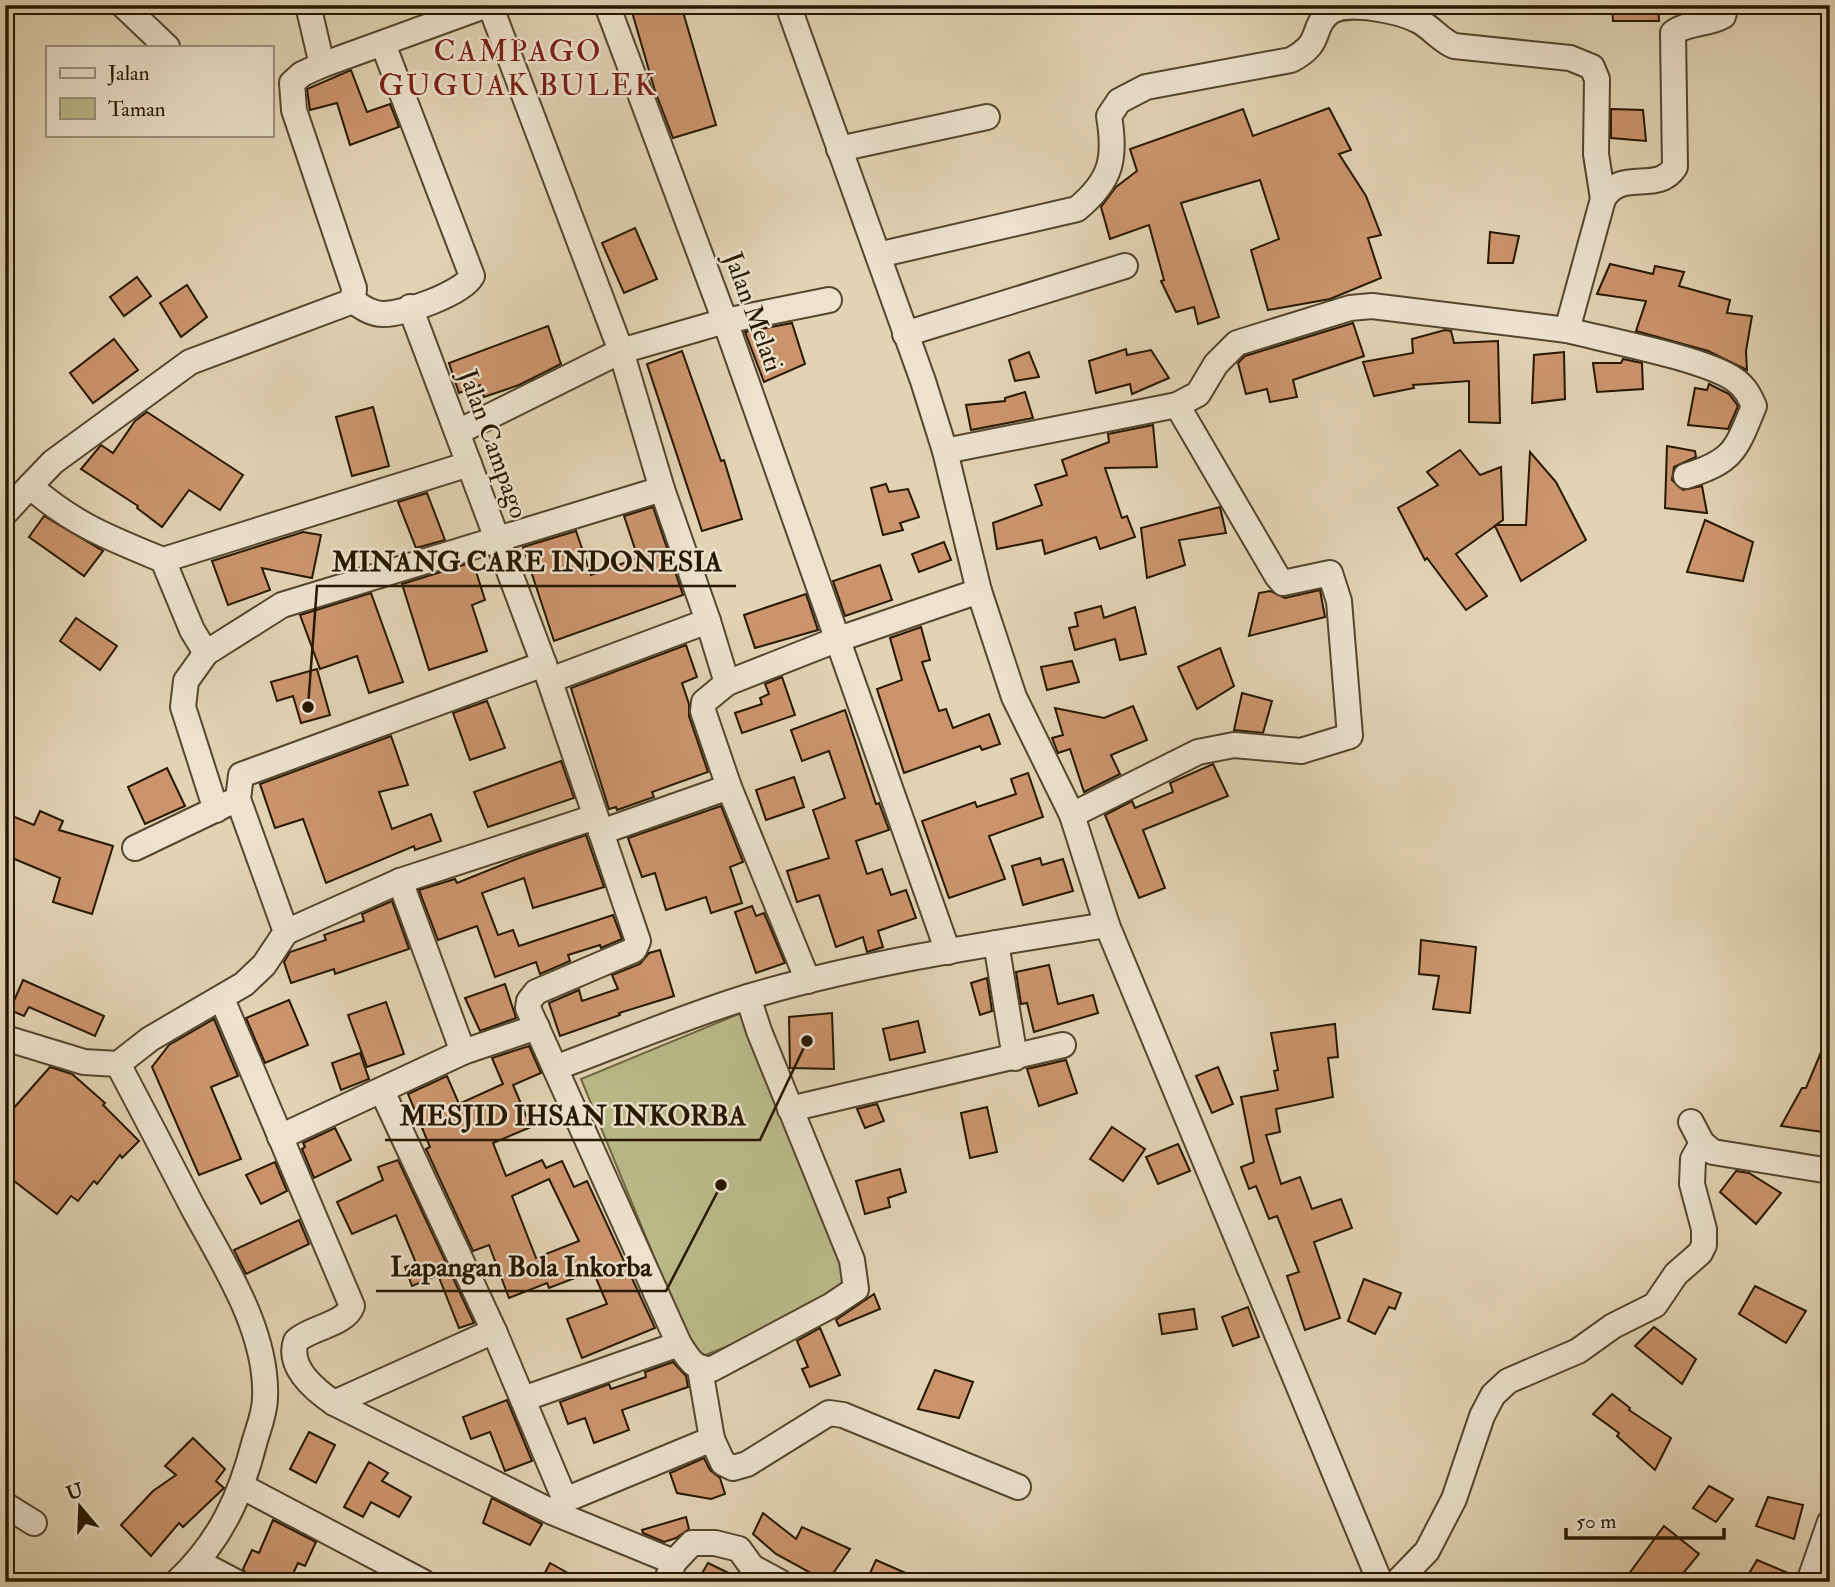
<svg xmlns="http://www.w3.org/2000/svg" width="1835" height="1587" font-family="'IM FELL Double Pica',serif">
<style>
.park{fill:#baba89;stroke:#706844;stroke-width:2}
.building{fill:#cb946d;stroke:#261700;stroke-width:2;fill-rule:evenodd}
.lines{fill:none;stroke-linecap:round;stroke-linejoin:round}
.minor-casing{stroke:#55462d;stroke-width:28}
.minor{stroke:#ece2ce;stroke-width:24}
.labels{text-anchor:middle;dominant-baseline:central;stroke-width:5;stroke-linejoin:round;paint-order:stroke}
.street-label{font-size:26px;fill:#261700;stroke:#ece2ce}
.quarter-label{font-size:30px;letter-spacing:2px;fill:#7a1f14;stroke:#ece2ce}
.leader{fill:none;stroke:#261700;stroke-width:2.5}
.callout-dot{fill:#261700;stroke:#ece2ce;stroke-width:2.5}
.callout-label{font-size:28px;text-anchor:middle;font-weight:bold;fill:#261700;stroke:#ece2ce;stroke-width:5;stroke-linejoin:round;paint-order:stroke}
</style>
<rect width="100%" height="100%" fill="#e2d3b4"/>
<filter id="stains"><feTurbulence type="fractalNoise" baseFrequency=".00286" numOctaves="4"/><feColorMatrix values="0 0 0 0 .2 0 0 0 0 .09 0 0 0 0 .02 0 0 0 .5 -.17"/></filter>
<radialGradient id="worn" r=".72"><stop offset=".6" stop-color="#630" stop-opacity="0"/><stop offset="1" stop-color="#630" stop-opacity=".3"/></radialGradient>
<!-- park -->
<path class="park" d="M746,1011L862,1291L696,1359L581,1079Z"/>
<!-- building -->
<g class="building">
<path d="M630,5H681L716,125L673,138L655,91Z"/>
<path d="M1612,5H1658L1659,21H1613Z"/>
<path d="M351,70L367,112L390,104L399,127L350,145L337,103L310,110L307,89Z"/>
<path d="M1329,108L1351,150L1339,154L1366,196L1381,235L1368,238L1381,278L1330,299L1268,310L1251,250L1279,239L1260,180L1181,203L1219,317L1198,324L1194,307L1176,312L1161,281L1164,280L1149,225L1110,239L1101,207L1116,187L1137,171L1130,149L1243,109L1253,136Z"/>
<path d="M1611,109L1643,110L1646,141L1611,138Z"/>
<path d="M635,228L657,279L624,293L602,243Z"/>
<path d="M1490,232L1519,236L1513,263H1488Z"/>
<path d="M1610,264L1653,274L1655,266L1684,272L1679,286L1730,300L1727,313L1752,316L1746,351L1747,370L1708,351L1636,331L1646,301L1597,294Z"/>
<path d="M137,277L151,296L124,316L110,297Z"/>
<path d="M187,285L207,317L181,337L160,303Z"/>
<path d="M792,323L805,364L764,382L745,332Z"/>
<path d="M1353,323L1364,356L1293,380L1297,397L1270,402L1267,389L1246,394L1238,363L1245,356Z"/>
<path d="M548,326L561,364L519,385L484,397L480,385L459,393L449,363Z"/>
<path d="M1445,330L1451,331L1454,343L1498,341L1500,423L1469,422V381L1413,385L1414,388L1374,396L1363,362L1413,353L1412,339Z"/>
<path d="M114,339L138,370L93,403L70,373Z"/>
<path d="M1126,349L1127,355L1151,350L1169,378L1132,394L1130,384L1096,393L1089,361Z"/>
<path d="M682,351L721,461L724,460L742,519L702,531L647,364Z"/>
<path d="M1029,352L1039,377L1015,381L1009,360Z"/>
<path d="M1564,352L1565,399L1532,403L1534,355Z"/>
<path d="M1623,359L1642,363L1643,389L1597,392L1593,363H1621Z"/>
<path d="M1709,384L1729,394L1738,406L1728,429L1688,425L1695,388L1707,390Z"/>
<path d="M1025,392L1033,418L971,430L966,405L1005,401V398Z"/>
<path d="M373,407L389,466L352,476L336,417Z"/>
<path d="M147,412L243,475L220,510L189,490L162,527L137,508L138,506L81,469L101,445L113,453L135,421Z"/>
<path d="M1153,425L1157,467L1105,468L1122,518L1127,516L1135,537L1100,549L1096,537L1045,554L1042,540L997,549L993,523L1042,505L1035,485L1067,475L1062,460L1109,442L1108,434Z"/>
<path d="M1667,446L1695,451L1696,457L1674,467L1672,480L1683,490L1702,486L1707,513L1665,508Z"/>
<path d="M1460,450L1480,475L1501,467L1503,520L1496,525H1526L1530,452L1556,482L1586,540L1521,581L1495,526L1456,554L1487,596L1466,610L1427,558L1425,560L1398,508L1438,485L1427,472Z"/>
<path d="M886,484L889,492L908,489L919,517L900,523L903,530L883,535L871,488Z"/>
<path d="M427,493L445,540L416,548L398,502Z"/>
<path d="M653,507L683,595L554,641L523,547L576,531L591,575L638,558L624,516Z"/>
<path d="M1220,507L1226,533L1179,540L1185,565L1147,578L1141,528Z"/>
<path d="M44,516L103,551L84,576L29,537Z"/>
<path d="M1705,520L1753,542L1743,581L1687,572Z"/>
<path d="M303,532L321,535L312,578L262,568L270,590L228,605L212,561Z"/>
<path d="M944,542L951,560L919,572L912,554Z"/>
<path d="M473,562L485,600L472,605L487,651L429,670L402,584Z"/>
<path d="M880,565L892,600L845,616L833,581Z"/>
<path d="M1320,590L1325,617L1249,636L1259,593L1270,591L1285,598Z"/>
<path d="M371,593L403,682L369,693L357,656L320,669L300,615Z"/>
<path d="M806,594L818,630L755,648L744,615Z"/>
<path d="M1101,606L1104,618L1135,607L1146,654L1120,660L1115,639L1075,650L1069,628L1078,626L1075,613Z"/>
<path d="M76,618L117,646L100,670L60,641Z"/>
<path d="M921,627L930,660L922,662L939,711L946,709L953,728L989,714L1000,744L982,750L980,746L904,773L877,689L902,680L890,638Z"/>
<path d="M686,645L697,677L682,683L689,704V716L708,772L652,792L654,797L617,810L616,807L609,809L571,688Z"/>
<path d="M1220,648L1234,686L1197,709L1178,667Z"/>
<path d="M1072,661L1079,682L1047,690L1041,667Z"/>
<path d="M317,669L330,715L301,723L293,696L277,701L271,682Z"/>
<path d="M782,677L795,715L742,733L735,713L762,704L760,698L769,694L765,684Z"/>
<path d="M1242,693L1272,701L1263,733L1234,730Z"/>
<path d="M487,701L505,748L470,760L453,713Z"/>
<path d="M1133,706L1147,740L1111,755L1120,774L1084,792L1070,749L1058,753L1052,738L1063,735L1055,708L1104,718Z"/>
<path d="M845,710L876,804L879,803L889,830L856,841L867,874L882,869L891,895L906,890L916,918L878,931L883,947L867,952L863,937L836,947L819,895L797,902L787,871L829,858L813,810L845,798L829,751L802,761L791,730Z"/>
<path d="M391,736L408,785L379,792L392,829L431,814L441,841L415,850L414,846L326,883L303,819L275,828L260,784Z"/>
<path d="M561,761L574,798L488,827L474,792Z"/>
<path d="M1213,764L1228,796L1143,830L1165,888L1139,898L1105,815L1132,801L1135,808L1173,792L1170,783Z"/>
<path d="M167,768L185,806L145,824L128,787Z"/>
<path d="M1028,773L1043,817L989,836L1005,879L949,898L922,821L975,802L977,807L1016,794L1011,779Z"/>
<path d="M794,777L804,807L766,820L756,790Z"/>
<path d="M721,806L743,862L730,867L742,903L711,913L706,897L666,910L655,873L642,877L628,838Z"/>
<path d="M40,811L63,821L59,830L113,846L92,914L53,902L60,878L5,855V813L34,825Z"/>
<path d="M586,835L604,887L533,908L524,878L482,893L498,935L513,930L519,946L613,915L622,939L601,948L600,945L568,955L570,961L540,974L536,962L495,977L477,926L438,940L419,890L455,879L457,883L519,858Z"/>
<path d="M1040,858L1042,865L1063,859L1073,891L1023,905L1012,866Z"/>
<path d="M392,901L409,949L335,974L334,969L291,983L284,962L290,952L326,940L324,935L364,921L362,914Z"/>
<path d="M752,906L756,916L764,913L785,963L756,973L735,912Z"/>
<path d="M1421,940L1476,947L1470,1013L1433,1009L1439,976L1419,974Z"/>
<path d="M660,950L674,996L619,1013L620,1015L560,1036L549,1003L579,990L582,1001L618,989L612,975L640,964L649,953Z"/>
<path d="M1049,965L1058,1004L1093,995L1098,1013L1034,1032L1027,1003L1021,1004L1016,972Z"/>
<path d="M987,978L992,1011L980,1015L971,983Z"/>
<path d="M23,980L104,1016L95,1036L29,1007L24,1016L10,1010Z"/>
<path d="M505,984L516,1018L480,1031L465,998Z"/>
<path d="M289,1000L308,1045L265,1063L246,1018Z"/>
<path d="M386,1002L404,1054L367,1067L348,1015Z"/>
<path d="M832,1013L834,1069L790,1068L789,1017Z"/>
<path d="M214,1019L238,1076L211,1087L241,1159L199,1175L152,1067L169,1045Z"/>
<path d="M918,1021L925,1052L890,1060L883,1029Z"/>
<path d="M1335,1024L1338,1057L1328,1058L1333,1097L1276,1109L1280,1132L1266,1135L1281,1184L1300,1177L1312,1209L1341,1199L1352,1228L1314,1242L1340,1318L1305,1330L1287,1276L1299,1272L1277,1216L1269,1219L1256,1186L1249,1189L1241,1167L1254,1162L1241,1097L1278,1090L1274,1071L1278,1070L1271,1033Z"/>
<path d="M1830,1031V1133L1781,1126L1802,1088H1806Z"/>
<path d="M529,1046L541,1073L513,1085L531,1127L493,1143L506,1176L542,1160L546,1168L562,1161L574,1187L587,1181L655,1328L582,1358L567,1319L607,1304L593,1271L549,1288L547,1283L509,1298L489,1245L473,1251L426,1149L430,1147L408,1094L447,1076L459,1104L503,1084L492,1058ZM549,1179L579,1241L536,1258L512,1196Z"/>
<path d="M360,1053L369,1079L341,1090L332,1063Z"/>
<path d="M1066,1060L1077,1093L1039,1106L1027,1069Z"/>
<path d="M50,1067L72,1074L105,1103L103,1105L139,1141L122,1158L120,1155L97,1184L94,1181L78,1201L71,1196L57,1214L5,1174V1118Z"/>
<path d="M1218,1067L1233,1104L1212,1113L1196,1076Z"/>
<path d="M877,1104L884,1121L865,1128L857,1109Z"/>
<path d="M987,1107L997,1152L970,1158L961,1113Z"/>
<path d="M1112,1127L1145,1149L1123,1181L1090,1159Z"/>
<path d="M335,1128L351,1160L314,1178L302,1149L305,1147L303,1143Z"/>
<path d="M1178,1144L1190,1171L1158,1184L1146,1157Z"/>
<path d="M398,1160L474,1323L459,1328L438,1275L412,1286L405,1267L416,1263L396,1215L352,1234L337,1202L383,1180L378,1167Z"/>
<path d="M275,1162L287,1191L261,1204L246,1175Z"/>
<path d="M900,1169L906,1192L888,1198L890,1207L865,1214L856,1181Z"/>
<path d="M1736,1171L1749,1173L1781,1193L1756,1224L1720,1192Z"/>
<path d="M299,1220L309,1244L246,1274L234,1250Z"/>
<path d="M1364,1279L1401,1293L1395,1309L1389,1307L1375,1334L1348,1321Z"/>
<path d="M1755,1286L1806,1311L1786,1343L1739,1314Z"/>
<path d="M874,1294L880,1309L839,1326L836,1320Z"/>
<path d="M1248,1307L1259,1337L1233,1346L1222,1317Z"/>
<path d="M1194,1309L1197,1329L1162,1334L1159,1314Z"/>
<path d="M1654,1327L1696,1359L1682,1384L1635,1346Z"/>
<path d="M820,1328L840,1375L810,1387L802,1369L808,1367L797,1341Z"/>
<path d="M673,1362L686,1376L688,1387L622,1410L629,1430L594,1443L585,1418L568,1424L560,1402L609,1384L611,1389L646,1377L645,1372Z"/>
<path d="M935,1370L973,1382L959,1418L918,1409Z"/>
<path d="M1612,1394L1630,1408L1629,1410L1671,1438L1655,1470L1617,1436L1619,1433L1593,1414Z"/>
<path d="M507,1400L532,1461L505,1471L490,1432L471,1439L463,1417Z"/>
<path d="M309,1432L335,1445L316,1483L290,1469Z"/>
<path d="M193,1438L225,1469L216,1481L224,1488L183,1527L179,1523L151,1556L121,1525L153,1491L176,1475L165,1466Z"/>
<path d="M704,1458L710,1470L720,1478L725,1494L711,1499L677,1493L670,1473Z"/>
<path d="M369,1462L388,1473L382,1481L411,1497L399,1517L371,1502L363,1517L344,1507Z"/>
<path d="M1709,1486L1733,1499L1716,1522L1693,1508Z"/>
<path d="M1768,1497L1803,1505L1794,1539L1756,1526Z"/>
<path d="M492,1498L542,1524L530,1545L483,1523Z"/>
<path d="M763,1513L796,1539L802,1527L850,1549L827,1582L776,1554L753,1534Z"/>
<path d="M686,1517L689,1529L676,1538L664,1542L643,1533L642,1530Z"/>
<path d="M273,1520L316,1542L305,1566L298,1563L289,1582H251L243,1569L252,1550L259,1553Z"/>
<path d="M1664,1526L1699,1554L1676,1582H1623Z"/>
<path d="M876,1560L926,1582H866Z"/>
<path d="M1757,1560L1795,1576V1582H1744Z"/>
<path d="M550,1563L584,1582H540Z"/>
<path d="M708,1563L747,1582H697Z"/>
</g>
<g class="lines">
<!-- minor casing -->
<g class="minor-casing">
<g id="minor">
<path d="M123,5L167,47"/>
<path d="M308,5L322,65"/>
<path d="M490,5L621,351L662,489L708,621"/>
<path d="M607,5L725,321L948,952"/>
<path d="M788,5L923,381L945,451L979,591L1014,697L1072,815L1107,925L1380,1582"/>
<path d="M839,149L987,117"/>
<path d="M878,255L1077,209C1112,180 1116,158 1109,116L1119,101L1146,87L1291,60C1325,42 1309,29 1330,12C1348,0 1400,11 1419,21C1432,28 1440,40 1454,46L1570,58L1592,67L1597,79L1596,154L1603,199"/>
<path d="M353,301C362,307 371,314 383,314C404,314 462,294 472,276L383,44"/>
<path d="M410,307L544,664L638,941L634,950L536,992L529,1001L528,1008L679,1344C689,1359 693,1369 712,1369L832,1305L856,1289L852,1260L759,1031L748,997"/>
<path d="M1567,330C1605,340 1707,359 1735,380C1745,387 1749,395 1754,406C1736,450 1734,461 1686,476"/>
<path d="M905,334L1125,266"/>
<path d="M458,432L621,351L725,321L829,300"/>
<path d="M945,451L1177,405L1198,394L1216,364L1237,343L1350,308L1372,306L1567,330L1603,199C1622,167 1657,195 1675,167L1673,33C1687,22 1707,25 1723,16L1726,5"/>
<path d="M5,513L30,486"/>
<path d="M163,560L469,464"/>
<path d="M206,653L192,630L163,560C112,539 72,524 30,486L53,462L190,362L353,301L354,288L294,110L292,83L302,74L322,65L487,5"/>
<path d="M550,680L708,621L727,683"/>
<path d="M216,810L183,707L186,681L206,653L282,605L662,489"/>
<path d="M1072,815L1198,752L1234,745L1301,751L1350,736L1339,601L1330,573L1283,583L1277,576L1177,405"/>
<path d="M601,832L729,787"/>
<path d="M135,848L229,803"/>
<path d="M400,881L463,1052"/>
<path d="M286,932L238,799L241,775L544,664"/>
<path d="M996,943L1015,1058"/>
<path d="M808,981L729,787L703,711L704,702L727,683L836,640L979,591"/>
<path d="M222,999L352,1306C345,1325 311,1327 296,1341C287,1367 315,1390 334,1403L552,1512L674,1562"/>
<path d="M5,1038L84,1062L118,1064L150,1039L244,984L264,965L286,932L400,881L595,817"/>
<path d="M118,1064C143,1111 168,1159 192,1206C223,1263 268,1331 265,1398C265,1412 259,1427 255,1440C241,1496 220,1542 177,1582"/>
<path d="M555,1068C620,1044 685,1016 751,996C867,962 988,944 1107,925"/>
<path d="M382,1091L494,1331L565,1500"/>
<path d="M790,1109L1063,1045"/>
<path d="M1691,1122L1702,1143L1713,1152L1830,1171"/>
<path d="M280,1137L463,1052L537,1027"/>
<path d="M523,1399L679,1344"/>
<path d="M334,1403L494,1331"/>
<path d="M712,1439L723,1463L733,1468L747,1464L829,1413L843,1415L1018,1487"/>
<path d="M243,1487L423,1582"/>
<path d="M5,1505L34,1523"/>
<path d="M553,1512L565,1500L712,1439L700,1369"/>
<path d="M198,1562L236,1582"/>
<path d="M666,1582L674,1562L692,1543H715L739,1549L752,1567L780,1582"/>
<path d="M1397,1582L1427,1551L1454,1499L1482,1416L1493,1395L1508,1381L1578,1351L1613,1326L1655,1305L1676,1274L1700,1253L1704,1245V1229L1692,1184L1693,1159L1702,1143"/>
<path d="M1809,1582L1830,1522"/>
</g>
</g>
<!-- minor -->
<use href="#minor" class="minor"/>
</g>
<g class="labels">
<!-- street labels -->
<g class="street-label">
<text transform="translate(753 312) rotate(70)">Jalan Melati</text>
<text transform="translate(493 444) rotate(70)">Jalan Campago</text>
</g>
<!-- quarter labels -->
<g class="quarter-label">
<text x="518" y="51">CAMPAGO<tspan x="518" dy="34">GUGUAK BULEK</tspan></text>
</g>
</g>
<!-- callouts -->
<path class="leader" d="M308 707L317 586H736M807 1041L760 1140H385M721 1185L666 1291H376"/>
<g class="callout-dot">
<circle cx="308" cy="707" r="7"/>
<circle cx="807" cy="1041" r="7"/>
<circle cx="721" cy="1185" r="7"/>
</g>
<g class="callout-label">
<text x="527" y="571">MINANG CARE INDONESIA</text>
<text x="573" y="1125">MESJID IHSAN INKORBA</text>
<text x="521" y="1276">Lapangan Bola Inkorba</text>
</g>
<!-- margin -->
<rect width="1835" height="1587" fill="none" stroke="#e2d3b4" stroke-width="28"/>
<rect x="7" y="7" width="1821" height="1573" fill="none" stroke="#261700" stroke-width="3.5"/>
<rect x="14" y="14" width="1807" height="1559" fill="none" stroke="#261700" stroke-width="2"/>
<!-- legend -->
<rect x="46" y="46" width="228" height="91" fill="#ece2ce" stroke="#9d917c" stroke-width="2"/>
<rect x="60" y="68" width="35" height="10" fill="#ece2ce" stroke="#9d917c" stroke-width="2"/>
<text x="108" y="80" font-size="21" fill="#261700">Jalan</text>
<rect x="60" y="98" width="35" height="21" fill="#baba89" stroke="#9d917c" stroke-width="2"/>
<text x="108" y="116" font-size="21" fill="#261700">Taman</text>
<!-- north arrow -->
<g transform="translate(80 1507) rotate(341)" stroke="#ece2ce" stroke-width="5" paint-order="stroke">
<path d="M0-5L12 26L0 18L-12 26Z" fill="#261700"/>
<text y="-10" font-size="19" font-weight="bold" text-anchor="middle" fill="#261700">U</text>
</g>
<!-- scale -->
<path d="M1566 1528v10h158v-10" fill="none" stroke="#261700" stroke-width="3.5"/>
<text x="1576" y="1528" font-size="21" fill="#261700" stroke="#ece2ce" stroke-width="5" paint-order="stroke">50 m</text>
<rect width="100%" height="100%" filter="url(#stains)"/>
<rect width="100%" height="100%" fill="url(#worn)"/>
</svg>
